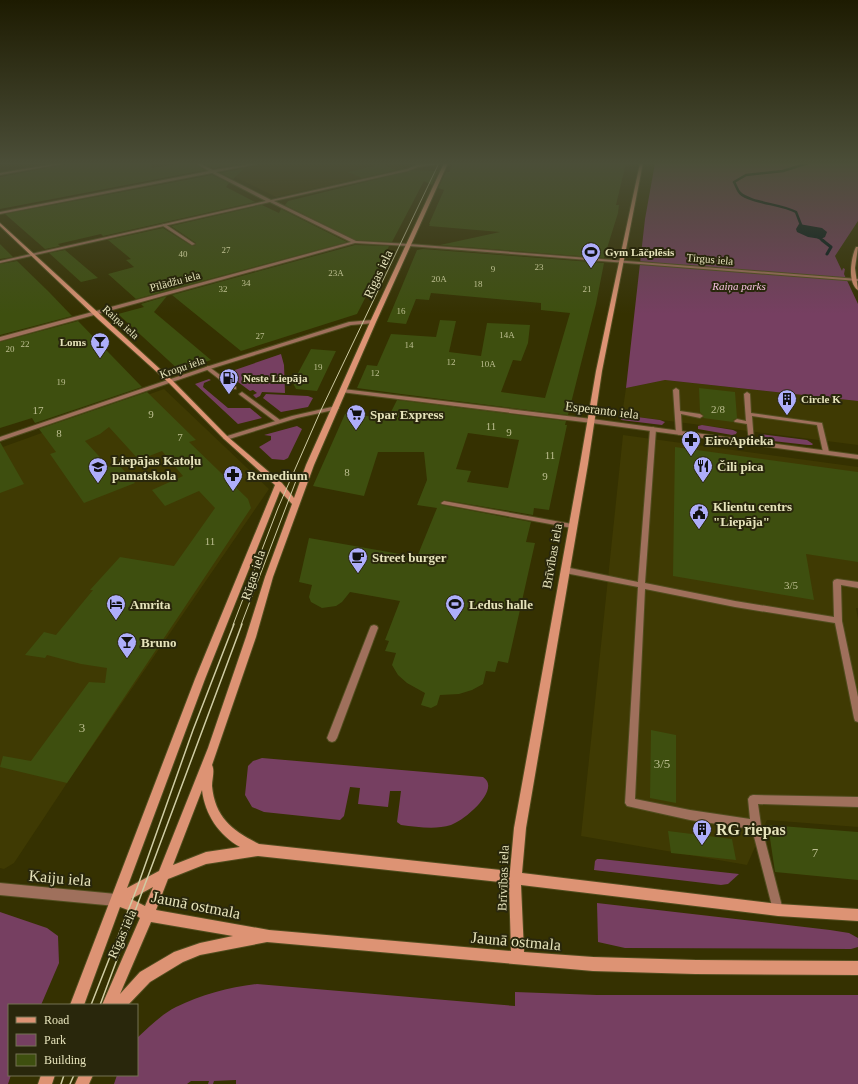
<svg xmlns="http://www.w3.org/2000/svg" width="858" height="1084" font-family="Georgia,serif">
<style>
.built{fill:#3f3a03}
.green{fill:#763f61}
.water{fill:#04171e}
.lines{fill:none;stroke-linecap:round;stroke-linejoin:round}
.stream-far1{stroke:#04171e;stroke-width:2.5}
.stream{stroke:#04171e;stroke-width:3}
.building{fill:#3e4f0f;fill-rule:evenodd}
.lane-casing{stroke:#514d1f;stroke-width:2}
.street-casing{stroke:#514d1f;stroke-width:2}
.secondary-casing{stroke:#514d1f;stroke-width:2}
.lane{fill:#9f705c;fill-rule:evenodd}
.street{fill:#9f705c;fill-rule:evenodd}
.secondary{fill:#dd9374;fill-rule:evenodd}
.tram-far1{stroke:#cfcca3;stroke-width:1}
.tram{stroke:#cfcca3;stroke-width:1.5}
.labels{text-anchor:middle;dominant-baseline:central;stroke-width:4;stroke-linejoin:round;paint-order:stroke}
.far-number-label{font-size:9px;fill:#bcbe90}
.far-poi-label{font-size:11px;font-weight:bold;fill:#e6e3bb;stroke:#29270c;text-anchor:start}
.far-street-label{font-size:11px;fill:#e6e3bb;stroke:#29270c}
.far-park-label{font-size:11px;font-style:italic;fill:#f7c2e0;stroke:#29270c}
.number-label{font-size:11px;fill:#bcbe90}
.street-label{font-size:13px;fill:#e6e3bb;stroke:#29270c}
.poi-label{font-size:13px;font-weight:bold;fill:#e6e3bb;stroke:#29270c;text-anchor:start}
.near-number-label{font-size:13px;fill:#bcbe90}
.near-poi-label{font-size:16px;font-weight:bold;fill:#e6e3bb;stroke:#29270c;text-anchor:start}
.near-street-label{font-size:16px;fill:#e6e3bb;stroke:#29270c}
</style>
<rect width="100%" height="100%" fill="#353101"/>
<!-- built -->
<g class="built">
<path d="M267,163H390L405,168L276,197L225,172Z"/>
<path d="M665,380L858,401V445L622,415L626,388Z"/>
<path d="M164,389L269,489L67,783L14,863L4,869L0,868V448Z"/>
<path d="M623,435L858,467V608H856L858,619V827L767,820L747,865L581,836Z"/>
</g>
<!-- green -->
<g class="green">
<path d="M655,163H858V221L835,256L842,271L843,268L845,269L844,274L858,304V401L665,380L626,388L645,219Z"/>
<path d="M281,354L284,365L285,393L262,392L260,396L256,398L253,395L257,393L253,390L250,391L226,373Z"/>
<path d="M209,379L211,380L204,383L203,387L228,408H250L262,418L238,424L195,384Z"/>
<path d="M266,394L308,396L313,398L308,407L281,412L263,398Z"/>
<path d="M622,415L660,420L665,422L662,425L621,420Z"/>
<path d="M702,425L733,430L737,432L736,434L732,435L698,429V426Z"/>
<path d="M297,426L302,429L288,458L284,460L272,459L259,447L271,440V436L264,435Z"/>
<path d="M760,434L807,440L813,444L812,445H808L764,440L760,438Z"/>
<path d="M262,758L483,777C502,789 464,821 451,825C435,830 418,827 401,825L397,822L401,791H390L388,807L358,804L360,788L350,787L344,816L340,820L264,812L252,807L245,795L248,766L253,761Z"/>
<path d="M597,859H601L739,874L728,884L721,885L594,870L595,861Z"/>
<path d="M597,903L830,930L849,933L858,938V947L851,949L625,948L598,942Z"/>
<path d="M0,912L47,928L58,936L59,963L41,1005H9V1075H11L8,1084H0Z"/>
<path d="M257,984L515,1006V992L597,995H858V1084H236V1080L214,1081L213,1084H208L209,1081H191L187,1084H114L117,1075H137V1038C149,1027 162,1014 176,1007C201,995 229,987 257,984Z"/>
</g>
<!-- water -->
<path class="water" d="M799,224L822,228L827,232L825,237L821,239L808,237L797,232L796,229Z"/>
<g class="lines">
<!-- stream-far1 -->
<g class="stream-far1">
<path d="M803,230L796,212C782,204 750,203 740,193C737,190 736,185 734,182L746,175L783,171L808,163"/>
<path d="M816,236L824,241"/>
</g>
<!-- stream -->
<path class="stream" d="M822,240L831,247L827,254"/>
</g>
<!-- building -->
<g class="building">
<path d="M68,163H151L152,168L182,163H194L205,170L0,209V177L67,164Z"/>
<path d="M201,163H250L213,168Z"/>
<path d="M453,163H626L616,205H619L618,213L604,258L440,245L500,232L429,226L430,224H429L444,190L438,188L446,172H449Z"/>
<path d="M382,164L396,170L362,178L348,172Z"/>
<path d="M245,168L233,179L221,173Z"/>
<path d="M414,170L438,171L432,185L424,181L392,242L356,240L285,205L288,201Z"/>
<path d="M212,175L229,183L226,187L255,202L103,236L101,234L58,244L60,246L45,249L5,214Z"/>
<path d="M262,205L279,213L281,209L347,242L136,299L108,274L134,267L126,260L131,259L108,240L163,228L192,246L196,245V243L171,226Z"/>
<path d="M0,244L13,257L0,259Z"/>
<path d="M355,245L389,246L384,257H386L357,314L241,351L172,295Z"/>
<path d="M423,249L604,263L596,304L568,415L401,394L357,388L367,365L377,366L391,334L436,337L440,320L456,321L449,352L481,356L487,323L530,325L528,343L521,361L513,360L501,392L545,398L570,313L541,310V303L431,293L429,300L416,299L406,324L387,322L417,250Z"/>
<path d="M65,250L98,278L81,282L49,253Z"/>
<path d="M17,261L48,291L72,316L0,335V264Z"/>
<path d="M167,296L154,312L211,360L180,371L118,314L144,307L141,304Z"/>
<path d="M78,321L142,387L35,423L32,418L0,428V342Z"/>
<path d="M311,349L336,351L317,391L296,389L290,377L297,375Z"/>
<path d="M699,388L735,392L737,418L733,420V422L703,418L704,416L700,412Z"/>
<path d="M147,392L196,440L189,442L248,499L251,508L67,783L0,767L3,756L31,761L89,682L105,683L107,668L81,664L47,655L45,658L25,655L44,632L56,635L93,590H90L120,557L174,566L215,508L199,491L165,506L152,490L183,476L162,451L139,460L109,427L100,434L85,441L109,467L118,464L135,483L84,503L50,454L56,452L39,429Z"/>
<path d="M397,400L566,421L565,425H567L549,510L534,508L533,515L444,500L440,503L442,505L531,522L526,542L535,543L508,663L498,661L495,672L486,671L483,684L472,690L459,694L440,695L437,705L431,708L421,705L425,693L407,683L398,675L392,665L396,653L385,651L389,641L385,640L400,601L350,592L342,602L336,606L322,608L311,602L309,597L312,585L299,582L309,538L417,557L437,508L417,505L427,480L424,452H378L364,496L313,486L345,414L388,418ZM468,433L519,440L508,488L467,482L471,471L456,469Z"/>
<path d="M0,442L24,484L0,493Z"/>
<path d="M675,447L858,472V562L806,554L814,600L673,576Z"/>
<path d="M651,730L676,735V803L650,798Z"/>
<path d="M768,825L858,832V880L775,872Z"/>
<path d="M668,831L732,839L736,860L671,853Z"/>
</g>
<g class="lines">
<!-- lane casing -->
<g class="lane-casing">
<g id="lane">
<path d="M163,224H165L195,244L192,245L163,226Z"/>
<path d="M208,366L236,387V389H232L206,369L205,368Z"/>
<path d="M676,388L679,390L680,411L700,414L703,416L700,418L681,414L682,433L679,435L676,433L673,390Z"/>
<path d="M242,392L280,420V422H276L240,395L239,394Z"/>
<path d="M747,392L750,394L751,413L822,423L829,452L828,453H824L823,452L817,425L752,416L754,442L751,444L749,443L747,424L735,422L734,421L737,419L746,421L744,394Z"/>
<path d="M653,427L656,429L645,583L735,601L834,617L833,582L834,580L837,579L858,582V588L841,585L842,621L858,697V722L855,721L854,718L835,623L735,607L645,589L635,799L690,810L750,819L748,799L750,796L753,795L858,797V807L758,804L761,825L783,910L782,914L778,915L774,914L773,910L752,829L690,820L627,806L625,803L638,587L565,573L561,570L565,567L638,582L650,429Z"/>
<path d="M444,501L572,524L575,526L572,528L442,504L441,503Z"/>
<path d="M374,625L377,626L378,628L337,738L335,741L332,742L329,741L327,738L370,628L371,626Z"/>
</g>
</g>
<!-- street casing -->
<g class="street-casing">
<g id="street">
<path d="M61,163H67L0,175V173Z"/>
<path d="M195,163H198L213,170L258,163L257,164L216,172L271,200L407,169L417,165L438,163L437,164L418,167L408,171L274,201L356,241L409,244L858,279V281L409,246L355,243L0,341V337L351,242L270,202L0,263V261L266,201L212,173L0,214V212L209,171Z"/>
<path d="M373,320L375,321V323L351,325L210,369L0,441V437L206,367L349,322Z"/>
<path d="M343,389L592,419L858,455V459L592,423L341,392L340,391Z"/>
<path d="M336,406L339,408L338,409L297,418L226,440L223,438L224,437L292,416Z"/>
<path d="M0,883L116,894L120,896L122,900L120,904L116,906L0,895Z"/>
</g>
</g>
<!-- secondary casing -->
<g class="secondary-casing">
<g id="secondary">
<path d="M444,163H448L376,322L314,465L273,577L256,637L212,765C215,771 212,779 212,786C215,818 233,831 259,844L510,871L514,828L580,464L596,371L640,163H643L602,371L588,464L526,828L522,873L778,904L858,909V921L778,916L521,885L524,952L593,957L695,960L858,961V975L695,974L593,971L267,942L200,955L183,962L150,982L128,1005H102L140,918L128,910L120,907L84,1005H70L195,679L275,485L224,439L168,382L99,320L0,226V223L172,380L228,437L282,483L294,498L306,465L370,322ZM280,491L292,504L265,577L246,637L208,748L159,871L127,888L205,679ZM202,790C205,815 219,835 240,847L206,852L173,865ZM258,856L509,883L511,951L269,930L156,910L168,879L206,864ZM153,887L145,906L131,899ZM151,922L233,936L200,943L174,952L140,972L120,994Z"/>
<path d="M858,247L855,268L858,290C847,283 851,257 856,247Z"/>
<path d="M41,1075H55L52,1084H38Z"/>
<path d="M79,1075H93L89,1084H75Z"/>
</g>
</g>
<!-- lane -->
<use href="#lane" class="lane"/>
<!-- street -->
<use href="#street" class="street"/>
<!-- secondary -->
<use href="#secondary" class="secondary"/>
<!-- tram-far1 -->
<g class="tram-far1">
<path d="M233,625L278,508L321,410L439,163"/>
<path d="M241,625L299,473"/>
</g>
<!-- tram -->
<g class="tram">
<path d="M91,1005L137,888L193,730L234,624"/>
<path d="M100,1005L242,624"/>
<path d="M61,1084L64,1075"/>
<path d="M70,1084L74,1075"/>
</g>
</g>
<!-- sky -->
<linearGradient id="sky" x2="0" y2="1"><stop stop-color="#1d1b01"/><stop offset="0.52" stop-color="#4b4e38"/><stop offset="1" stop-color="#4b4e38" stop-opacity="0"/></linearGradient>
<rect width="858" height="314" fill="url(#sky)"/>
<!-- icons -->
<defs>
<g id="stadium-pin" transform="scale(1)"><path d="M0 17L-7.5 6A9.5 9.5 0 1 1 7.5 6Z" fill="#aeaefa" stroke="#29270c"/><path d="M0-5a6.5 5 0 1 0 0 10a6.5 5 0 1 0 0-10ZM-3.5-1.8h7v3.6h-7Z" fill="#111"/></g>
<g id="bar-pin" transform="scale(1)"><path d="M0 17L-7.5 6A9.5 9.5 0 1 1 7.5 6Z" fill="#aeaefa" stroke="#29270c"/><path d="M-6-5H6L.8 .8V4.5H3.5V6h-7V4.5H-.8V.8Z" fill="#111"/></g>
<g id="fuel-pin" transform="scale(1)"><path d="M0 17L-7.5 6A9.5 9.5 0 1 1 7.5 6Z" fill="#aeaefa" stroke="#29270c"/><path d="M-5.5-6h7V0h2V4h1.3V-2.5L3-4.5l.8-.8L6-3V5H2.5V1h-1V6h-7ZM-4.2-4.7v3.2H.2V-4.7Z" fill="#111"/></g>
<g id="building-pin" transform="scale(1)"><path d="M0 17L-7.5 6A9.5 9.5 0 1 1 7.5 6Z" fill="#aeaefa" stroke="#29270c"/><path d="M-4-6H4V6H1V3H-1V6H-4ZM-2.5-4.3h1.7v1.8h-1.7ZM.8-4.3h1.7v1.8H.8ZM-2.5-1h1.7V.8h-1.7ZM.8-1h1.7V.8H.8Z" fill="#111"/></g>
<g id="supermarket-pin" transform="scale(1)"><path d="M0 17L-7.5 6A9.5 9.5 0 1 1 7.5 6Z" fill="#aeaefa" stroke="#29270c"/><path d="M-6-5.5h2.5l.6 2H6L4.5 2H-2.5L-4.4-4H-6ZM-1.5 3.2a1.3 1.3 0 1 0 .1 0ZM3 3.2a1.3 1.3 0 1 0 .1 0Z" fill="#111"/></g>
<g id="pharmacy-pin" transform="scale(1)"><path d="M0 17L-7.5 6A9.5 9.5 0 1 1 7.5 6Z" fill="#aeaefa" stroke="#29270c"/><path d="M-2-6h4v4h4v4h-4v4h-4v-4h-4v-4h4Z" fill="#111"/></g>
<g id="restaurant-pin" transform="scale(1)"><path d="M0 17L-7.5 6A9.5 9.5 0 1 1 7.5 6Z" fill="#aeaefa" stroke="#29270c"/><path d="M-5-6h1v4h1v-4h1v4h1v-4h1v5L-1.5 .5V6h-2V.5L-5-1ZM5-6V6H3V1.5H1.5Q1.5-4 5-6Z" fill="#111"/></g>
<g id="school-pin" transform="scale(1)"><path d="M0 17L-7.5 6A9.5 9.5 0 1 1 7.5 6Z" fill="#aeaefa" stroke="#29270c"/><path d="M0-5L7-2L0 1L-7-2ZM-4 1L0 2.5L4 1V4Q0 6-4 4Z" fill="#111"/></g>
<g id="civic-pin" transform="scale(1)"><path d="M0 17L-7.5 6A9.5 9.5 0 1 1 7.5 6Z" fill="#aeaefa" stroke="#29270c"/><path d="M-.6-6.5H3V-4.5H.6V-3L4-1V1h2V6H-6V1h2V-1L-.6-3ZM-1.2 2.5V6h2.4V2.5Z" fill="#111"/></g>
<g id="cafe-pin" transform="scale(1)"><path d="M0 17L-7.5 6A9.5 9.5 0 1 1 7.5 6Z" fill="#aeaefa" stroke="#29270c"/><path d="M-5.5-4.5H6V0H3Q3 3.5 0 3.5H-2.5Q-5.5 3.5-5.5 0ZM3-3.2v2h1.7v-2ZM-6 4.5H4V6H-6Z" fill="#111"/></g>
<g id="hotel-pin" transform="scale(1)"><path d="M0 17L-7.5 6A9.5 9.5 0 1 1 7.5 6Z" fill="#aeaefa" stroke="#29270c"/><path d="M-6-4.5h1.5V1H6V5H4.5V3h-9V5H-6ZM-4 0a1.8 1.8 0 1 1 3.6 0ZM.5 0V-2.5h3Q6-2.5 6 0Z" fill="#111"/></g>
</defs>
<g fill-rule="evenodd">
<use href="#stadium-pin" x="591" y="252"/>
<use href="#bar-pin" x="100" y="342"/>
<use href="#fuel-pin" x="229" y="378"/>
<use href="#building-pin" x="787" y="399"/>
<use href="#supermarket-pin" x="356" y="414"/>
<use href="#pharmacy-pin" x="691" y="440"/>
<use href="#restaurant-pin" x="703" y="466"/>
<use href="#school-pin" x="98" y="467"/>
<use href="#pharmacy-pin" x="233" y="475"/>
<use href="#civic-pin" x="699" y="513"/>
<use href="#cafe-pin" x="358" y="557"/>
<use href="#hotel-pin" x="116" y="604"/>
<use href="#stadium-pin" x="455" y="604"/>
<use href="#bar-pin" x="127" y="642"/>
<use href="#building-pin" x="702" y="829"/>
</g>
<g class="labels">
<!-- far-number labels -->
<g class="far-number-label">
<text x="226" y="250">27</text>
<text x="183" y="254">40</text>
<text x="539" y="267">23</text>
<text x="493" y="269">9</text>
<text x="336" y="273">23A</text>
<text x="439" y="279">20A</text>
<text x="246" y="283">34</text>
<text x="478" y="284">18</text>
<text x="223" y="289">32</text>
<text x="587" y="289">21</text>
<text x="401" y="311">16</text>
<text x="507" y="335">14A</text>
<text x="260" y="336">27</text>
<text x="25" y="344">22</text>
<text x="409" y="345">14</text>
<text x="10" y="349">20</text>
<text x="451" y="362">12</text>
<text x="488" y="364">10A</text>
<text x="318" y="367">19</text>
<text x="375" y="373">12</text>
<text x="61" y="382">19</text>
</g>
<!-- far-poi labels -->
<g class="far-poi-label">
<text x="605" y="252">Gym Lāčplēsis</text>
<text x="86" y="342" text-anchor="end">Loms</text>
<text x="243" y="378">Neste Liepāja</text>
<text x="801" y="399">Circle K</text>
</g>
<!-- far-street labels -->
<g class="far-street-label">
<text transform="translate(710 259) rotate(5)">Tirgus iela</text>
<text transform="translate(175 281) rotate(-15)">Pīlādžu iela</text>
<text transform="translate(121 322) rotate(42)">Raiņa iela</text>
<text transform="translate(182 367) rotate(-19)">Kroņu iela</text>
</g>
<!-- far-park labels -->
<g class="far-park-label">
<text x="739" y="286">Raiņa parks</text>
</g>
<!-- number labels -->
<g class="number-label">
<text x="718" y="409">2/8</text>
<text x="38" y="410">17</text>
<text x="151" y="414">9</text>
<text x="491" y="426">11</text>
<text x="509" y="432">9</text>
<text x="59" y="433">8</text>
<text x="180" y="437">7</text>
<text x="550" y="455">11</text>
<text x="347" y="472">8</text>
<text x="545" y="476">9</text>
<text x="210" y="541">11</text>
<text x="791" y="585">3/5</text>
</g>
<!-- street labels -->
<g class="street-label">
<text transform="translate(378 274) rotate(-65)">Rīgas iela</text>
<text transform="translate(602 410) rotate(7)">Esperanto iela</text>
<text transform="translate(552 556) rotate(-80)">Brīvības iela</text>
<text transform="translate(253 575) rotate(-72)">Rīgas iela</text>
<text transform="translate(503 878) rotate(-88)">Brīvības iela</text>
<text transform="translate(122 934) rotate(-66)">Rīgas iela</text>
</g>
<!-- poi labels -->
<g class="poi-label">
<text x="370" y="414">Spar Express</text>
<text x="705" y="440">EiroAptieka</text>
<text x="112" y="460">Liepājas Katoļu<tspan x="112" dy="15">pamatskola</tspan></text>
<text x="717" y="466">Čili pica</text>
<text x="247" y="475">Remedium</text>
<text x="713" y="506">Klientu centrs<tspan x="713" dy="15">"Liepāja"</tspan></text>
<text x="372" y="557">Street burger</text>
<text x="130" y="604">Amrita</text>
<text x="469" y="604">Ledus halle</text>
<text x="141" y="642">Bruno</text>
</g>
<!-- near-number labels -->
<g class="near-number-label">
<text x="82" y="727">3</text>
<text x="662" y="763">3/5</text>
<text x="815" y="852">7</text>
</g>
<!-- near-poi labels -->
<g class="near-poi-label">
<text x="716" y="829">RG riepas</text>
</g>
<!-- near-street labels -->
<g class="near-street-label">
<text transform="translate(60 878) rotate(5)">Kaiju iela</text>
<text transform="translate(196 905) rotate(11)">Jaunā ostmala</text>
<text transform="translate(516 941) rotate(5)">Jaunā ostmala</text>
</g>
</g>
<!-- legend -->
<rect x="8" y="1004" width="130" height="72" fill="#29270c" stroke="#757252"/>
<rect x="16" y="1017" width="20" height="6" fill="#dd9374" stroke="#757252"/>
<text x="44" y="1024" font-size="12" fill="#e6e3bb">Road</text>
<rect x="16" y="1034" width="20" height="12" fill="#763f61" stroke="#757252"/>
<text x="44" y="1044" font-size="12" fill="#e6e3bb">Park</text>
<rect x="16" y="1054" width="20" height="12" fill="#3e4f0f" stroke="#757252"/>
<text x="44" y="1064" font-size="12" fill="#e6e3bb">Building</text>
</svg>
